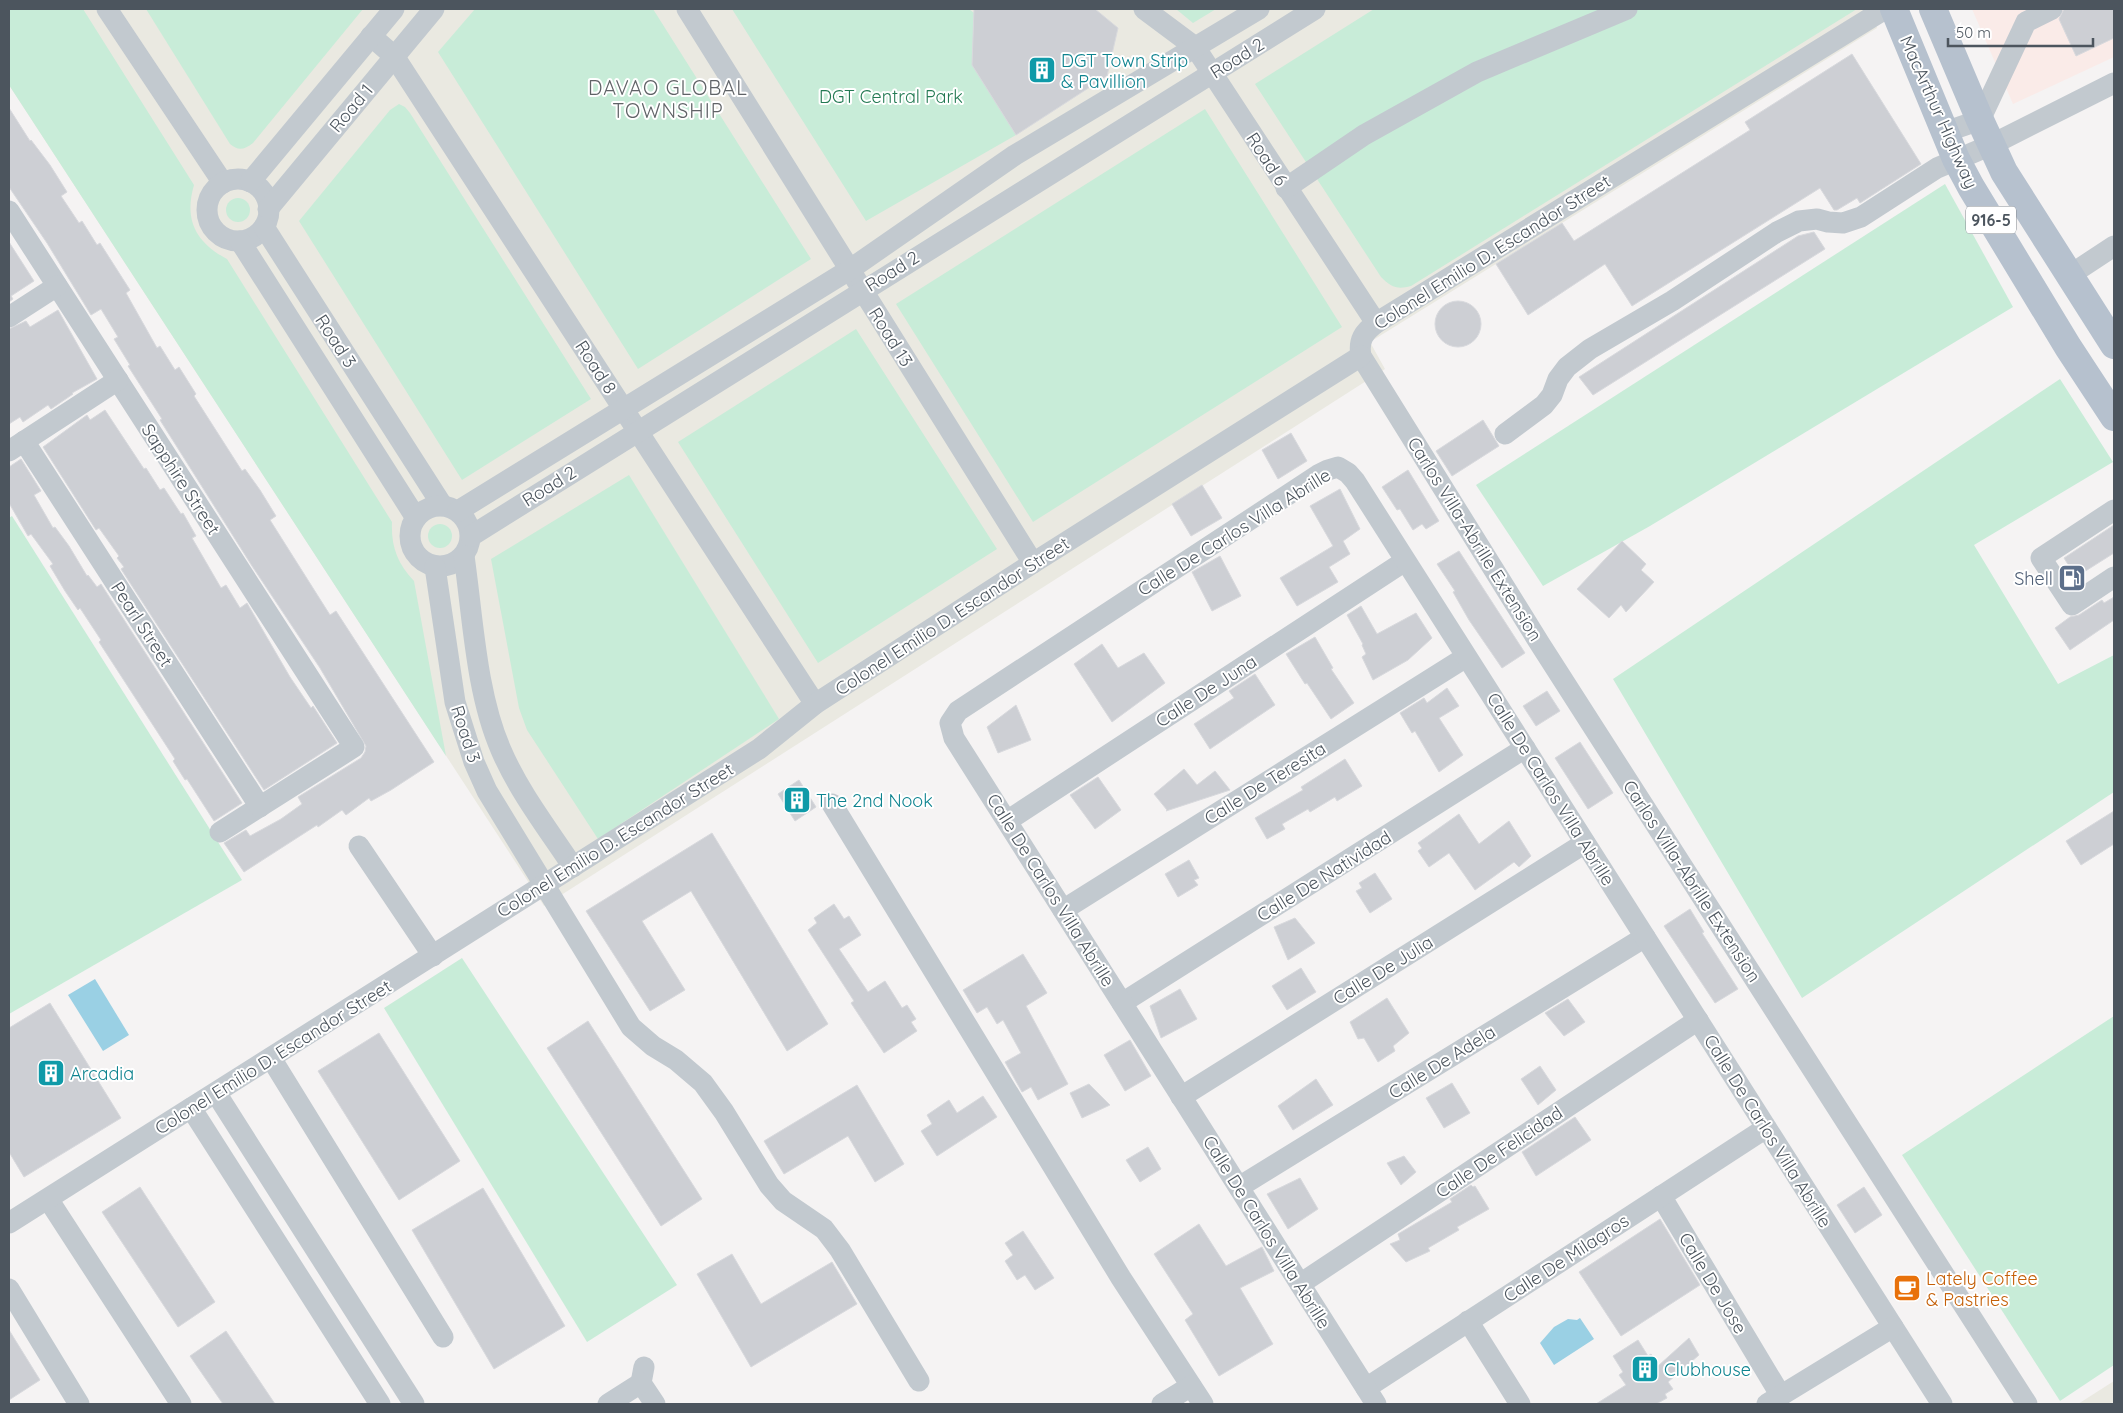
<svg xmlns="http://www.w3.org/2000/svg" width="2123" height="1413" font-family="Quicksand,sans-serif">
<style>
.commercial{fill:#eae9e1}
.medical{fill:#faebe8}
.green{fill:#c8ecd8}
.water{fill:#9ad0e4}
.building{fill:#cdcfd4;stroke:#d8d9dd}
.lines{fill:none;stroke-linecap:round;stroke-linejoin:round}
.minor{stroke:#c2c9cf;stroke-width:21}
.major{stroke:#b6c1ce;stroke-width:28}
.labels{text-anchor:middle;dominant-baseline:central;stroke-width:4;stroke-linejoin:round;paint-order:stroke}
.shield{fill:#fff;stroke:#82888e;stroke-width:1}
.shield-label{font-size:16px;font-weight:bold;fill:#4c555e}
.street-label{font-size:18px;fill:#4c555e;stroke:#fff}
.culture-label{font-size:18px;fill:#0d838f;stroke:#fff;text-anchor:start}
.park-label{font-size:18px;fill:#237a53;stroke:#fff}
.service-label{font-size:18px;fill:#4e5e75;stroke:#fff;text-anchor:end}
.food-label{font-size:18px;fill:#c56008;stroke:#fff;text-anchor:start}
.quarter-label{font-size:20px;letter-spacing:1px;fill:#606367;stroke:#fff}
</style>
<rect width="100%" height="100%" fill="#f5f3f3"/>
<!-- commercial -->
<g class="commercial">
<path d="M9,9H1871L1877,28L1370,342L1385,369L544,906L9,85Z"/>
<path d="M2114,1381V1404H2077H2078Z"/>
</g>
<!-- medical -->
<path class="medical" d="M1972,9H2114V57L2013,104Z"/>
<!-- green -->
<g class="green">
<path d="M9,9H83L194,185C184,219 195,242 227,259L392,522C391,546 397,563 414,581L446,756L9,85Z"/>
<path d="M146,9H363L253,143C244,150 238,151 230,144Z"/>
<path d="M475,9H653L811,259L638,369L438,52Z"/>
<path d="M732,9H969L974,13L972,65L1016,135L866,221Z"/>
<path d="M1176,9H1216L1193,23Z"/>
<path d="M1374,9H1857L1411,286C1397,290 1391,287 1381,277L1255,84Z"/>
<path d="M399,104L405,107L410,113L591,399L462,480L299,221L390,110Z"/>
<path d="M1205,109L1342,327L1033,522L896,304Z"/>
<path d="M1945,184L2013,307L1650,526L1543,586L1476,485Z"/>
<circle cx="238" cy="210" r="12"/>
<path d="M856,329L997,549L818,663L678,442Z"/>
<path d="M2060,379L2113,462L1974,545L2058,684L2114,655V792L1802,998L1613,679Z"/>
<path d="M629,475L779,719L598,839L527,730L519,708L491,559Z"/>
<path d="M12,516L242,880L9,1014V518Z"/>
<circle cx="440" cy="536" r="12"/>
<path d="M462,958L677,1285L587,1342L384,1008Z"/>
<path d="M2114,1016V1365L2060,1401L1902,1155Z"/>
</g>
<!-- water -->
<g class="water">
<path d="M95,979L129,1035L103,1051L68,995Z"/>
<path d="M1580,1318L1594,1339L1554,1365L1540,1343L1554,1327L1568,1319L1577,1320Z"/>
</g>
<!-- building -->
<g class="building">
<path d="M974,9H1095L1118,28L1107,76L1016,135L972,65Z"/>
<path d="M2064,9H2114V38L2076,56L2059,19Z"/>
<path d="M1852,54L1921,164L1860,203L1857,198L1837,210H1834L1820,188L1632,306L1605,264L1528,315L1496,264L1562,223L1574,241L1750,130L1745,122Z"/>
<path d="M9,108L30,141L31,140L50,165L67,192L61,196L79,223L82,221L97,245L100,243L130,290L126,293L157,348L160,346L175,370L179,367L196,394L194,396L242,471L245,469L260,490L276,516L270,520L330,615L336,611L434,762L391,790L371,801L369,798L346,815L342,810L318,827L317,825L244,872L224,843L246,830L250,836L281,819L302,804L298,797L361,758L365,752L366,746L320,668L252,566L160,420L162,419L128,366L130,365L114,339L118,337L101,309L91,315L47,243L9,187Z"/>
<path d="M1814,232L1825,249L1593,395L1579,377L1798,236Z"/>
<path d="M9,242L34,281L11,296L13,299L9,302Z"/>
<circle cx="1458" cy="324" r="23"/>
<path d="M58,310L97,379L72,393L73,394L51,409L48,405L23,422L20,417L9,424V329L26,321L30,327Z"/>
<path d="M105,410L144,469L146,468L160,490L164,488L181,514L183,513L196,536L192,538L221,588L226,585L240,608L247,603L290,677L311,708L313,706L337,743L264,790L121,569L124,567L117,558L119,556L99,528L96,530L43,447L87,415L90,420Z"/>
<path d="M1483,420L1499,446L1452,476L1436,451Z"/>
<path d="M1291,433L1307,461L1278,479L1262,450Z"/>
<path d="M21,459L41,491L34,495L53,528L55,527L69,546L87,576L88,575L97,587L101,584L242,803L214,821L187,779L185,780L173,761L175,759L99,642L101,640L80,608L78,610L65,591L50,566L53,564L31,534L28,536L9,503V467Z"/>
<path d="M1408,470L1439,521L1426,529L1422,524L1413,530L1400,509L1397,510L1382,487Z"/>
<path d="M1202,485L1222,518L1191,536L1172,504Z"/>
<path d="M1340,489L1360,529L1343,541L1350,554L1329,567L1338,582L1297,606L1280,578L1333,546L1310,506Z"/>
<path d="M2114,525V553L2076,577L2064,558Z"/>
<path d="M1622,541L1646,564L1641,570L1654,582L1626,612L1621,605L1609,618L1577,589Z"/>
<path d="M1459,551L1525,653L1502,668L1469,620L1453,592L1455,591L1437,564Z"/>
<path d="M1220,556L1241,596L1212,611L1192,572Z"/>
<path d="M2114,597V620L2070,650L2055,628L2070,617L2079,615L2102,600L2104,603Z"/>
<path d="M1361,606L1377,634L1416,613L1432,638L1408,660L1373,680L1362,657L1366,654L1362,645L1363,644L1347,615Z"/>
<path d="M1315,637L1333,668L1331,669L1354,703L1331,719L1307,683L1305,684L1286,654Z"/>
<path d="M1102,644L1118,668L1144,653L1165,683L1112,722L1074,664Z"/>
<path d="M1255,674L1275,705L1210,749L1194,724L1234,698L1229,691Z"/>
<path d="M1447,688L1459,706L1439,718L1463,755L1439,772L1415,731L1412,733L1400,713L1424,698L1427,703Z"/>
<path d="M1547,691L1560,711L1536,726L1523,706Z"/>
<path d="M1016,705L1031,740L998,753L987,727Z"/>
<path d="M1580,742L1613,793L1588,809L1555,758Z"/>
<path d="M1345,759L1362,786L1337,801L1335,797L1310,812L1308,809L1282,824L1285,829L1267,839L1255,818L1303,790L1301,787Z"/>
<path d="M1184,769L1197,785L1215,771L1230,790L1166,811L1167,810L1154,794Z"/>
<path d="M1098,777L1121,810L1095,829L1070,795Z"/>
<path d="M799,780L816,807L795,821L778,794Z"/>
<path d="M2114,811V844L2081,865L2066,841Z"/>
<path d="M1459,814L1479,844L1509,821L1531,856L1519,867L1514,862L1475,890L1449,853L1429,867L1418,851L1422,848L1418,843Z"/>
<path d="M712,833L828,1024L787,1051L691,891L642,921L685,990L650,1011L586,911Z"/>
<path d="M1189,860L1199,878L1194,880L1198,885L1178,897L1165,874Z"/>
<path d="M1375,873L1392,899L1370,913L1356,891L1362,888L1359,883Z"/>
<path d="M834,904L844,919L849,916L861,935L839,949L868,992L885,981L902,1008L907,1005L916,1019L911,1022L917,1031L884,1053L851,1003L854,1001L808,930L817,923L814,918Z"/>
<path d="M1690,909L1704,932L1702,933L1738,989L1715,1003L1664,926Z"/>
<path d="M1295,918L1315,943L1288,960L1274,927Z"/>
<path d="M1023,954L1047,993L1026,1006L1068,1084L1038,1100L1031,1087L1022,1092L1005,1062L1021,1053L1003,1020L997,1024L987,1007L977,1013L963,990Z"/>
<path d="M1301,968L1316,992L1287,1010L1272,986Z"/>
<path d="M1180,989L1197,1019L1161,1038L1150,1006Z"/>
<path d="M1387,998L1409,1033L1393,1046L1395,1051L1378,1062L1364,1038L1358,1039L1350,1022Z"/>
<path d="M1568,999L1585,1022L1564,1036L1545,1013Z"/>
<path d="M50,1003L121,1118L24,1177L9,1152V1028Z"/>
<path d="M588,1021L702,1199L661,1226L547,1048Z"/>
<path d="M379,1033L460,1161L399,1200L318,1071Z"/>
<path d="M1130,1040L1151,1076L1125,1091L1104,1055Z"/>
<path d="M1540,1066L1556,1090L1538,1105L1521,1079Z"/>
<path d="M1316,1079L1333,1105L1293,1130L1278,1106Z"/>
<path d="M1452,1083L1470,1113L1444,1128L1426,1098Z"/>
<path d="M1089,1084L1110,1105L1082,1118L1070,1093Z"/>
<path d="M857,1085L904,1164L875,1182L848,1136L784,1174L764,1141Z"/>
<path d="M983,1096L997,1117L937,1156L921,1131L932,1124L927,1115L949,1100L957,1113Z"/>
<path d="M1575,1117L1591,1140L1536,1176L1522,1152Z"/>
<path d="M1148,1147L1161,1169L1140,1182L1126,1160Z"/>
<path d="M1404,1156L1416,1172L1401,1185L1387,1163Z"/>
<path d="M1300,1178L1318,1209L1288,1229L1267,1194Z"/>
<path d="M1471,1185L1473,1187L1475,1186L1489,1209L1457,1227L1459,1230L1428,1248L1430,1251L1406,1262L1390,1244L1400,1240L1398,1234L1452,1202L1450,1199Z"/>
<path d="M140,1187L215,1302L178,1327L102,1212Z"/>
<path d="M1864,1187L1882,1215L1855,1233L1837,1205Z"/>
<path d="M483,1188L565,1326L494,1369L412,1230Z"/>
<path d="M1660,1219L1700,1285L1621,1336L1579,1272Z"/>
<path d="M1199,1224L1226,1266L1262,1247L1274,1271L1240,1288L1273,1344L1219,1376L1185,1320L1193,1314L1154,1254Z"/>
<path d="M1023,1231L1054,1278L1035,1290L1025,1275L1017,1280L1005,1261L1013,1255L1005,1243Z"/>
<path d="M732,1254L761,1304L832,1262L857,1304L751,1367L697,1274Z"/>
<path d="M9,1330L40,1380L9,1400Z"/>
<path d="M226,1331L275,1404H223L190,1356Z"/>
<path d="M1689,1338L1699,1355L1668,1382L1673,1389L1665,1394L1667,1398L1656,1404H1596L1626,1385L1619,1375L1623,1372L1613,1356L1638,1340L1648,1356L1651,1354L1658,1366Z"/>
</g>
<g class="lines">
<!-- minor -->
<g class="minor">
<path d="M107,9L223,183"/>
<path d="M687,9L1033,563"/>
<path d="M1144,9L1195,47L1376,323"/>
<path d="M1885,9L1376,323C1364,332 1358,340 1361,356L1540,644L2027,1404"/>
<path d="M371,36L394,56L815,704"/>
<path d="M1945,132L1980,120L2026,22L2052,9"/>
<circle cx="238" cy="210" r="31"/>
<path d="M250,182L394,9"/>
<path d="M1286,188L1364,135L1477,72L1627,9"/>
<path d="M268,209L434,9"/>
<path d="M9,211L354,747L220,832"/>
<path d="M264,227L442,505"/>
<path d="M240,241L416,518"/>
<path d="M2070,275L2114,246"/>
<path d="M9,317L57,286"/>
<path d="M1505,434L1544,405L1552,395L1558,379L1567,367L1590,349L1672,301L1777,232L1799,221L1817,219L1828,222L1843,223L1861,217L1937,168L1991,145L2114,83"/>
<path d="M24,441L260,807"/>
<path d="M9,451L118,380"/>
<circle cx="440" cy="536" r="30"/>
<path d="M2114,510L2041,558L2072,605L2114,577"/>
<path d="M458,511L849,270L1015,155L1259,9"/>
<path d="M471,536L1315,9"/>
<path d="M464,556C473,618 476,693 501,750C519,792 548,829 573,867"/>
<path d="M435,567L455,702L474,762L487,791L631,1027L653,1046L676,1060L703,1083L724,1112L769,1185L783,1201L824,1229L840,1250L919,1381"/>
<path d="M832,804L1121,1278L1203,1404"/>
<path d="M1007,821L1405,561"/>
<path d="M359,846L433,956"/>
<path d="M1063,910L1466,657"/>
<path d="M1122,1003L1525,748"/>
<path d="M271,1058L443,1337"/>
<path d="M216,1093L414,1404"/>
<path d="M1181,1097L1585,843"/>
<path d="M191,1108L380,1404"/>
<path d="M1239,1187L1645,937"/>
<path d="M1661,1196L1781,1396"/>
<path d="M48,1199L181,1404"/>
<path d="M9,1223L759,749L815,704L1033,563L1361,356"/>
<path d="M1300,1284L1698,1020"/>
<path d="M9,1289L79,1404"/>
<path d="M1468,1321L1520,1404"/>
<path d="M644,1367L641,1383L655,1404"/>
<path d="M1366,1388L1766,1128"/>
<path d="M608,1404L641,1383"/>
<path d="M1162,1404L1191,1386"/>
<path d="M1376,1404L954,738L950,723L958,711L1318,475L1328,470L1338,467L1348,473L1355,481L1942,1404"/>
<path d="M1767,1404L1893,1327"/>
</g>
<!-- major -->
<g class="major">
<path d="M1894,9L1956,159L1971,187L2068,347L2114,417"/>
<path d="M1933,9L1980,120L2004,172L2114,345"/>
</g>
</g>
<!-- icons -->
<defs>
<g id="building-square" transform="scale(1.4375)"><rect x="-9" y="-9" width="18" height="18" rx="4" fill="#0f9aa8" stroke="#fff"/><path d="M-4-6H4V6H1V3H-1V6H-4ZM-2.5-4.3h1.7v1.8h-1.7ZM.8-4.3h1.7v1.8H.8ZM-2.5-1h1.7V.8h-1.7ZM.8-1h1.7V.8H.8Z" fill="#fff"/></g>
<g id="fuel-square" transform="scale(1.4375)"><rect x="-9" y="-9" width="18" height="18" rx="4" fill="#5c6f8a" stroke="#fff"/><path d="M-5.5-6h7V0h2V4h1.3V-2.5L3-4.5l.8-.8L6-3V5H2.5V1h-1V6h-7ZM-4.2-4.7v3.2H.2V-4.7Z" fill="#fff"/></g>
<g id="cafe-square" transform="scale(1.4375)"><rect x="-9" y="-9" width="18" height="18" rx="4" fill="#e8710a" stroke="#fff"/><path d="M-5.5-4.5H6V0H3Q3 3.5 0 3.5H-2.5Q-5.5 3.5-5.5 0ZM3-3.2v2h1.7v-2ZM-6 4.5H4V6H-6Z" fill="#fff"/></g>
</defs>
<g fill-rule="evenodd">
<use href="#building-square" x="1042" y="70"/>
<use href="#fuel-square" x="2072" y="578"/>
<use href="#building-square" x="797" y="800"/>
<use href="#building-square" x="51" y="1073"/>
<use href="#cafe-square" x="1907" y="1288"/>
<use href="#building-square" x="1645" y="1369"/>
</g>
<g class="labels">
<!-- shield labels -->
<rect class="shield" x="1966" y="206.5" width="50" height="27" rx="4"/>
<g class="shield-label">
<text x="1991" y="220">916-5</text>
</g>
<!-- street labels -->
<g class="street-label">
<text transform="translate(1237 58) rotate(-32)">Road 2</text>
<text transform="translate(351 108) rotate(-50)">Road 1</text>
<text transform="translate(1939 112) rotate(66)">MacArthur Highway</text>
<text transform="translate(1267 159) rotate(57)">Road 6</text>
<text transform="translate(1492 252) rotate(-32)">Colonel Emilio D. Escandor Street</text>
<text transform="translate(892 271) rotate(-32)">Road 2</text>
<text transform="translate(891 337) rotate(58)">Road 13</text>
<text transform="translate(336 341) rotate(57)">Road 3</text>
<text transform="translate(596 367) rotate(57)">Road 8</text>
<text transform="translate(181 479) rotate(57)">Sapphire Street</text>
<text transform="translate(549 486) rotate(-32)">Road 2</text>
<text transform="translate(1234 532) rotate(-32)">Calle De Carlos Villa Abrille</text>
<text transform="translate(1475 539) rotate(58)">Carlos Villa-Abrille Extension</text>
<text transform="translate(952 616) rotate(-33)">Colonel Emilio D. Escandor Street</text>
<text transform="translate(142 624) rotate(57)">Pearl Street</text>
<text transform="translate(1206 691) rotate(-33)">Calle De Juna</text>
<text transform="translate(466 734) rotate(72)">Road 3</text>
<text transform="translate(1265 783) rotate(-32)">Calle De Teresita</text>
<text transform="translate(1551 789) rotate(58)">Calle De Carlos Villa Abrille</text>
<text transform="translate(615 840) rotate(-32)">Colonel Emilio D. Escandor Street</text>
<text transform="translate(1324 876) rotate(-32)">Calle De Natividad</text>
<text transform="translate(1692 881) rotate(57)">Carlos Villa-Abrille Extension</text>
<text transform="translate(1051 890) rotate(58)">Calle De Carlos Villa Abrille</text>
<text transform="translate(1383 970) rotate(-32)">Calle De Julia</text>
<text transform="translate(273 1057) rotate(-32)">Colonel Emilio D. Escandor Street</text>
<text transform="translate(1442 1062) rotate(-32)">Calle De Adela</text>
<text transform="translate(1768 1131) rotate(58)">Calle De Carlos Villa Abrille</text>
<text transform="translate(1499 1152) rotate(-34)">Calle De Felicidad</text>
<text transform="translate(1267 1232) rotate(58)">Calle De Carlos Villa Abrille</text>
<text transform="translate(1566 1258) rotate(-33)">Calle De Milagros</text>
<text transform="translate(1713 1283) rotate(59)">Calle De Jose</text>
</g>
<!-- culture labels -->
<g class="culture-label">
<text x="1061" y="60">DGT Town Strip<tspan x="1061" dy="21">&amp; Pavillion</tspan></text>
<text x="816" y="800">The 2nd Nook</text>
<text x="70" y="1073">Arcadia</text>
<text x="1664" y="1369">Clubhouse</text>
</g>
<!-- park labels -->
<g class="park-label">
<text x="891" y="96">DGT Central Park</text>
</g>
<!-- service labels -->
<g class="service-label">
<text x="2053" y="578">Shell</text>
</g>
<!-- food labels -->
<g class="food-label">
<text x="1926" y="1278">Lately Coffee<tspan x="1926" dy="21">&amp; Pastries</tspan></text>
</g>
<!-- quarter labels -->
<g class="quarter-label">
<text x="668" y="87">DAVAO GLOBAL<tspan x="668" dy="23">TOWNSHIP</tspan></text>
</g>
</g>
<!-- border -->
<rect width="2123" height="1413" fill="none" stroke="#4c555e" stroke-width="20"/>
<!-- scale -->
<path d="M1948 38v8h145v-8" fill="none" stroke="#4c555e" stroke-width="2.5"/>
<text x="1956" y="38" font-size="15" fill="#4c555e" stroke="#ffffff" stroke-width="4" paint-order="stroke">50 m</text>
</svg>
